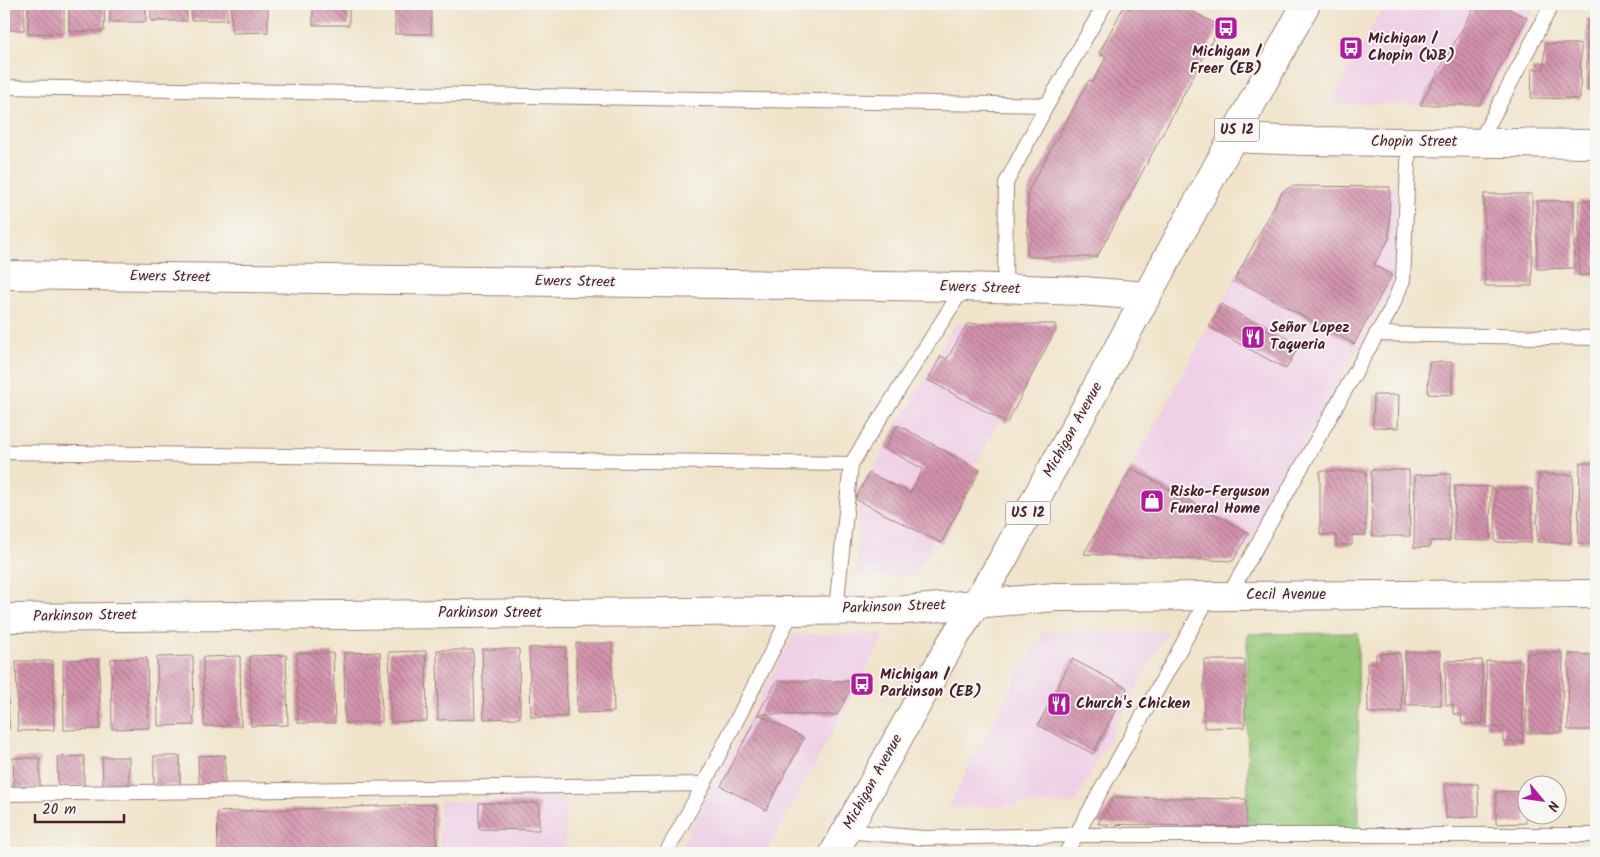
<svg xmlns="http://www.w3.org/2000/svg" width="1600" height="857" font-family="Kalam,sans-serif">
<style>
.built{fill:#efd0e6}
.grass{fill:url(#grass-tufts);stroke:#6e7351}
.building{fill:url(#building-back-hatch)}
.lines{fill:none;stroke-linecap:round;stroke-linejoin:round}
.lane-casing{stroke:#9d817a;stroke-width:16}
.street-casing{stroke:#9d817a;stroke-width:30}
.primary-casing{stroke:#9d817a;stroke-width:30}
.lane{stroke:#fff;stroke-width:14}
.street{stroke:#fff;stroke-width:28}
.primary{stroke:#fff;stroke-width:28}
.labels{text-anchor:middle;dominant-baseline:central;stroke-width:4;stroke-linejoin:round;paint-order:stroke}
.shield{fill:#f6f6f2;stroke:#7e6067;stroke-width:1}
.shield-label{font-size:14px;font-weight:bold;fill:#4a1f2b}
.poi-label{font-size:15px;font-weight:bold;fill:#4a1f2b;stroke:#f6f6f2;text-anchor:start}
.street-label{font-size:15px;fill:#4a1f2b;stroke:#f6f6f2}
</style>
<defs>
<pattern id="grass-tufts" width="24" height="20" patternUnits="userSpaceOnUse" patternTransform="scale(1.25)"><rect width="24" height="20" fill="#93c777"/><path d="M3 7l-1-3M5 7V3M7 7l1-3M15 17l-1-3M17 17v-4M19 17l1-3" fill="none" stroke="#80aa67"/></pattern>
<pattern id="building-back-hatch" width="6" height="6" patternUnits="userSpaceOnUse" patternTransform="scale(1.25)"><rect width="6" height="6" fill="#d291ac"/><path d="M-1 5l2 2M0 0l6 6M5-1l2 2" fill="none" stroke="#ac768c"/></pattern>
</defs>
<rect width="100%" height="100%" fill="#f6f6f2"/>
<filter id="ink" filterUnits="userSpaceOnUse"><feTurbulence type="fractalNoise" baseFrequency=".02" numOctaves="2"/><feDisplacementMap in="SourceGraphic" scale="10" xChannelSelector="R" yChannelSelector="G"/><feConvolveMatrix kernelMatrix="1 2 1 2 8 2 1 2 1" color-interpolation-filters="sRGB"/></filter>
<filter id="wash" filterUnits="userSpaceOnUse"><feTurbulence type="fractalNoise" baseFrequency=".0096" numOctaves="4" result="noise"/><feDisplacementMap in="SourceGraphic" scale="20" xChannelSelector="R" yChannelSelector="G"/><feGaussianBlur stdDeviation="1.12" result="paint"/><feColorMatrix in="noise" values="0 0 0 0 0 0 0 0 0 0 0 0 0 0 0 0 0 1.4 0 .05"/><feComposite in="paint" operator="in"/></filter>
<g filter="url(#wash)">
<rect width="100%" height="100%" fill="#f0e3c9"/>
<!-- built -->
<g class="built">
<path d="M1385,4H1538L1483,105L1330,104Z"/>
<path d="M1292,186L1396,187L1394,283L1238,561L1084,554L1282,192Z"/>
<path d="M1052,323L914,577L856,575L859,495L954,324Z"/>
<path d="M1167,631L1075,803L947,808L1042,632Z"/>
<path d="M794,634H886L766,853H677Z"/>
<path d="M565,798L566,853H440L439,801Z"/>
</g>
<!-- grass -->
<path class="grass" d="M1358,633L1359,829L1248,830L1247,634Z"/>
<g id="blocks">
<!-- building -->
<g class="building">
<rect x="4" y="4" width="20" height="26"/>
<path d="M28,4H64V33L28,34Z"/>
<path d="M69,4H105L104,31L69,32Z"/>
<rect x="110" y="4" width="36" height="18"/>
<rect x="151" y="4" width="36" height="17"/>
<rect x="191" y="4" width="36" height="16"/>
<path d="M231,4H268V32L232,33Z"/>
<rect x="313" y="4" width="36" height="21"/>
<rect x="395" y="4" width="36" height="30"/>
<path d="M1132,4H1180V5L1220,26L1097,257H1027L1028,191L1089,80L1093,82L1106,57L1099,53L1124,6L1129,9Z"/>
<path d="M1476,4H1500L1527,18L1480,105H1420Z"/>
<rect x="1587" y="19" width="9" height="71"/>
<path d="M1545,44H1581L1580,99L1531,98L1532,69H1544Z"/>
<path d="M1292,186L1390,187L1389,239L1374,265L1392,275L1354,344L1235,279L1282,192Z"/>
<path d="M1484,194H1532V286H1485Z"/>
<path d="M1537,201H1574V268L1537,269Z"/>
<rect x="1579" y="201" width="17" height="74"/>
<path d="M1221,304L1298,347L1286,369L1209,327Z"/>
<path d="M967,324H1055L1056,329L1007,423L928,380L941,356L947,359Z"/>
<path d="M1429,362H1452V395L1428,394Z"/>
<path d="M1374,395H1399L1398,428L1373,427Z"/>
<path d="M898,425L980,470L941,543L855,499L869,473L910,493L923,469L885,448Z"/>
<path d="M1580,463H1596V543H1578Z"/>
<path d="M1131,468L1249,533L1233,561L1084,554Z"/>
<path d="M1371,470H1409L1410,536H1372Z"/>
<path d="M1320,471H1366V535H1352V545H1336V535H1320Z"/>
<path d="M1450,474V541H1430V547L1414,548L1415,475Z"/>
<path d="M1539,474L1573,475L1571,543L1537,542Z"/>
<path d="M1455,486L1491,487L1490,541L1454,540Z"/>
<path d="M1496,489H1532L1531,543L1495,542Z"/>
<path d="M576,643H612L614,712L577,713Z"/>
<path d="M566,647L567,717H531L529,648Z"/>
<path d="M482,649H519L520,718L484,719Z"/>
<path d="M437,650H473L475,719L438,720Z"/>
<path d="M426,651L427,721L391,722L389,652Z"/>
<path d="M380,652L382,722L345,723L344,653Z"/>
<path d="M1405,652H1440L1441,705H1405Z"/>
<path d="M297,653H333L335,723H298Z"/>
<path d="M1400,653L1402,712L1368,713L1367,663H1376V654Z"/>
<path d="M1527,653H1563L1562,733H1526Z"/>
<path d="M1569,654L1596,655V730H1568Z"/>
<path d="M286,655L288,725L251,726L250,656Z"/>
<path d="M193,656L194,725L158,726L157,657Z"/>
<path d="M240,656L241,726H204L203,657Z"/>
<path d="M147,658L149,728L112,729L111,659Z"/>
<path d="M99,659L100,729L64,730L63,660Z"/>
<path d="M1072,659L1127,688L1093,754L1038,725Z"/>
<path d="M4,660H7L9,730H4Z"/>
<path d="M1204,660H1245V727L1204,728Z"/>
<path d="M1482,660L1483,723L1462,724L1461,714H1453V704L1446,705L1445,661Z"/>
<path d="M16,661H53L54,730L18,731Z"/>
<path d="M1486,661H1522L1523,742H1503V727H1487Z"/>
<path d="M777,681H855L837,715L758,714Z"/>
<path d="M758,714L804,738L766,810L721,786Z"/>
<path d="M225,755V784L199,785L198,756Z"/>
<path d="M84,756V786H58L57,757Z"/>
<rect x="154" y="756" width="26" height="29"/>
<path d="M102,757H129V786L103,787Z"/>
<path d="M13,758H40V787L14,788Z"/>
<path d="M1445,784H1478L1479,817L1446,818Z"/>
<path d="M1526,791V823L1496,824V792Z"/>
<path d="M1114,797L1246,799V827L1098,824Z"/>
<path d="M479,803H539V830L479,829Z"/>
<path d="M435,804L437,853H218L217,812Z"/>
</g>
</g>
</g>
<g filter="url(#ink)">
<use href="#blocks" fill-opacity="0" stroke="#9d817a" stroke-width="1"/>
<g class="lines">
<!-- lane casing -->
<g class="lane-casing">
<g id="lane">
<path d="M4,87L1047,105"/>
<path d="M1479,143L1552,4"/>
<path d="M1005,289L1006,183L1047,105L1105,4"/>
<path d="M1376,334L1596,338"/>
<path d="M4,452L851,464"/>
<path d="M1229,595L1391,309L1403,280L1409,142"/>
<path d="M836,609L851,464L964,287"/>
<path d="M4,794L704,784"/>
<path d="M846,831L923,838L1076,835H1596"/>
<path d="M666,853L704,784L793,610"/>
<path d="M1066,853L1210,595"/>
</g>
</g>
<!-- street casing -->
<g class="street-casing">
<g id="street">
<path d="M1233,138L1305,141L1596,144"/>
<path d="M4,275L964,287L1082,291L1146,296"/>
<path d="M4,618L905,610L1056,597L1596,594"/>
</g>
</g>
<!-- primary casing -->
<g class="primary-casing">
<path id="primary" d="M834,853L950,645L1002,561L1306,4"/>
</g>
<!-- lane -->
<use href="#lane" class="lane"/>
<!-- street -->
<use href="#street" class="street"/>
<!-- primary -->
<use href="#primary" class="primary"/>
</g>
</g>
<!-- icons -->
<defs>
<g id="bus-square" transform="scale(1.25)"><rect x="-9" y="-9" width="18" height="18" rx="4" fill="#b5179e" stroke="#f6f6f2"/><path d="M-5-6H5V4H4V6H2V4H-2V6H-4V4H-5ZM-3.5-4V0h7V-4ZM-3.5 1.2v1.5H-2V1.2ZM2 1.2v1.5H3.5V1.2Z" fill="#fff"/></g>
<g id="restaurant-square" transform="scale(1.25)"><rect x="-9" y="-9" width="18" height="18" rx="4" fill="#b5179e" stroke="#f6f6f2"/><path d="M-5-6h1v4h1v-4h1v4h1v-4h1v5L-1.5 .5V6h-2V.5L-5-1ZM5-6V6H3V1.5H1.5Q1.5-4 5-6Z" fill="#fff"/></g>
<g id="shop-square" transform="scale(1.25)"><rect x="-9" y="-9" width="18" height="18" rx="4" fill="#b5179e" stroke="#f6f6f2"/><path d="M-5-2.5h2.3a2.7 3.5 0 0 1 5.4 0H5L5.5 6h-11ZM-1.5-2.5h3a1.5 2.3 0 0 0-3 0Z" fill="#fff"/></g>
</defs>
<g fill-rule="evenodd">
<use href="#bus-square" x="1226" y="28"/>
<use href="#bus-square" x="1351" y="48"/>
<use href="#restaurant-square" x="1253" y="337"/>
<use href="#shop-square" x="1152" y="501"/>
<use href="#bus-square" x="862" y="684"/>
<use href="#restaurant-square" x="1059" y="704"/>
</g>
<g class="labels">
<!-- shield labels -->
<g class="shield">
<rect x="1214.5" y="118.5" width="45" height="23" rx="4"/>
<rect x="1005.5" y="501.5" width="45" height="23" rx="4"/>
</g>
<g class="shield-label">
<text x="1237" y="130">US 12</text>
<text x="1028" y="513">US 12</text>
</g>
<!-- poi labels -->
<g class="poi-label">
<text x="1368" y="39">Michigan /<tspan x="1368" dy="17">Chopin (WB)</tspan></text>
<text x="1226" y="52" text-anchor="middle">Michigan /<tspan x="1226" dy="17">Freer (EB)</tspan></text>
<text x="1270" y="328">Señor Lopez<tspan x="1270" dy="17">Taqueria</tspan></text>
<text x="1170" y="492">Risko-Ferguson<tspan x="1170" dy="17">Funeral Home</tspan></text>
<text x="880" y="675">Michigan /<tspan x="880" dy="17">Parkinson (EB)</tspan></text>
<text x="1076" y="704">Church's Chicken</text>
</g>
<!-- street labels -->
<g class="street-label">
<text x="1414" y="142">Chopin Street</text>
<text transform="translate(170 277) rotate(1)">Ewers Street</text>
<text transform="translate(575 282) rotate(1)">Ewers Street</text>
<text transform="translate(980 288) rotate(2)">Ewers Street</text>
<text transform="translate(1073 430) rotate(-61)">Michigan Avenue</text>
<text x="1286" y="595">Cecil Avenue</text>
<text transform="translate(894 607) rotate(-2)">Parkinson Street</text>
<text x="490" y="613">Parkinson Street</text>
<text transform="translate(85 616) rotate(-1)">Parkinson Street</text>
<text transform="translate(873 782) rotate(-61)">Michigan Avenue</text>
</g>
</g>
<!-- margin -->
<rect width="1600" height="857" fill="none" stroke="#f6f6f2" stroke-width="20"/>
<!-- north arrow -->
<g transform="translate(1542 800) rotate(119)"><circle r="24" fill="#f6f6f2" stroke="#b1a0a2"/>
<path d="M0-4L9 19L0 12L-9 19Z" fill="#b5179e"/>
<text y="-8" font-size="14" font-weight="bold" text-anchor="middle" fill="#4a1f2b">N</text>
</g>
<!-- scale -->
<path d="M35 814v8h89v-8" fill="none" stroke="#4a1f2b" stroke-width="2.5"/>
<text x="42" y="814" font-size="15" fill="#4a1f2b" stroke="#f6f6f2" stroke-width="4" paint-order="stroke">20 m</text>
</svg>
